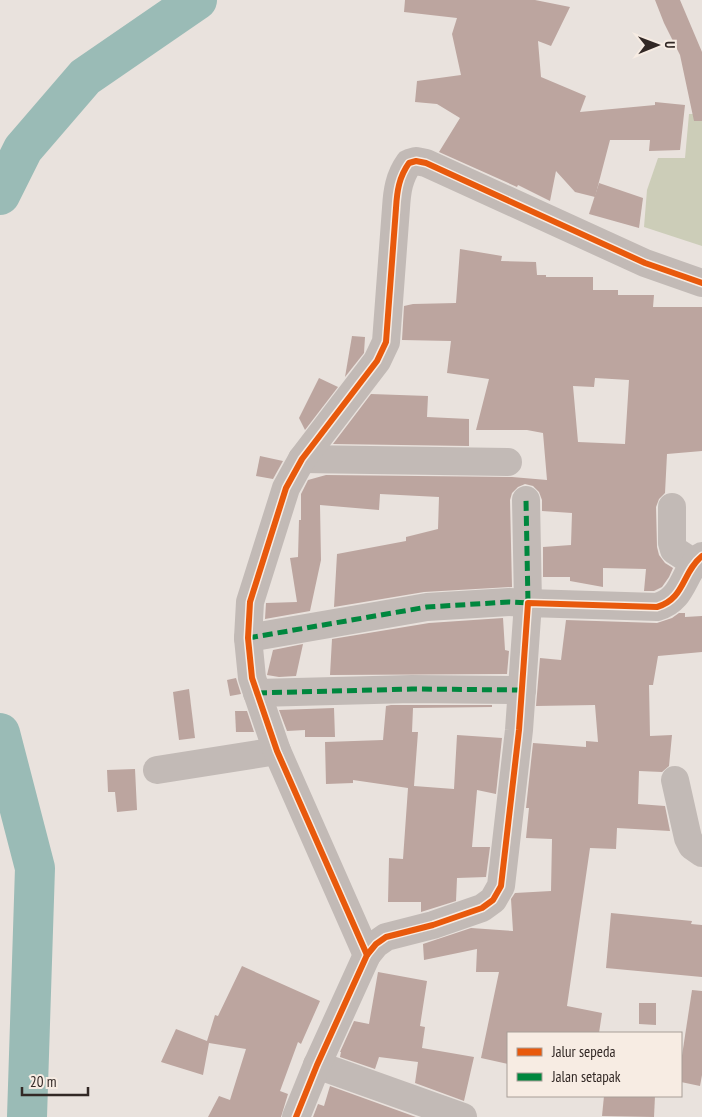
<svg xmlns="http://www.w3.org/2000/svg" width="702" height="1117" font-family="'PT Sans Narrow',sans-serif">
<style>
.green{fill:#cccdb8}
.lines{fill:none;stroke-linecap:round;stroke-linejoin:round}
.river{stroke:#9abbb6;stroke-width:40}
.building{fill:#bca59f;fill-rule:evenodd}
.minor{stroke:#c2bab6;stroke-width:28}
.quiet{stroke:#00873e;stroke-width:5;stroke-dasharray:10 5;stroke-linecap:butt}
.cycleway-casing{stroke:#f7ece3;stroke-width:9}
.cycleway{stroke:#e8590c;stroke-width:6}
</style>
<rect width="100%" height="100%" fill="#e9e2dd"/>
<!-- green -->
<path class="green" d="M689,114H702V246L644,227L647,190L658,158H685Z"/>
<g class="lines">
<!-- river -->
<g class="river">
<path d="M0,195L23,149L85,77L197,0"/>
<path d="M0,733L35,868L27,1117"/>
</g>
</g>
<!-- building -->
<g class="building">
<path d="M405,0H535L570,7L551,46L538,41L541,77L586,96L580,112L655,105V102L685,105L680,150L649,151L650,140H610L595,197L575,192L556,171L550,201L518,185L517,187L439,152L460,118L437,104L415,102L417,81L461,75L452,34L457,18L404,12Z"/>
<path d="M655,0H680L702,52V121H694L680,55L664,23Z"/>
<path d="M599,183L643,198L639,228L589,214Z"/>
<path d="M460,249L502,256L501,261L536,262L537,275H546V277H593V290H618V295H654L653,307H702V451L667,454L665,493L659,499L656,507L657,547L659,555L665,563L673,568L669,577L662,587L654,591H644L646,569L603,568V587L570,581V577H543V547L571,545L572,513L542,511V500L539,492L533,486L525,484L518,487L512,493L510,500L512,587L424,592L334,607L337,554L406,541V537L438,529L439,497L380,494L379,510L320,505L321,560L310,611L265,619L266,603L297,602L290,558L298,557L299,520H301V494L308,480L326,475L512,477L547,480L543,433L527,430H476L489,379L447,373L451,341L402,340L404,306L413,304L456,303ZM595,378L629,380L625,444L578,442L573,386L594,387Z"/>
<path d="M352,336L365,337L364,353L345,377Z"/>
<path d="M319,378L338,387L305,430L299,418Z"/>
<path d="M371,394L428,396L427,417L469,419V446L333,444Z"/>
<path d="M260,456L283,461L273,479L256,476Z"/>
<path d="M679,613H685V617L702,616V652L658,656L653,685H649L650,736L672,735L669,766L662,772L639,771L638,804L665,806L670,831L617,828L616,849L590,848L567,1006L602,1013L599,1033H508V1064L481,1058L499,972H476L477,949L424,960L423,944L471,928L513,931L511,899L515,893L551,891L552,839L526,838L529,808H526L533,743L586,747V741L598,742L595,705L536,706L540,658L561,660L566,620L657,623L672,618Z"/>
<path d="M503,618L505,650L509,651L507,674L330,675L332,639L429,623Z"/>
<path d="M303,644L296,676L279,677L267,675L273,650Z"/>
<path d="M236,678L241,694L230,696L227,680Z"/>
<path d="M189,689L195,738L179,740L173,692Z"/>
<path d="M391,705H492V707L413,708L412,732H418L414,786L454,789L457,735L502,738L496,794L477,790L472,847H490L486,877L457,878L456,901L421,912V902H388L389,858L403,859L408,788L353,780V783L326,784L325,742L383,740L386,706Z"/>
<path d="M334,708L335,737H305V730L287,731L279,710Z"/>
<path d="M235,711H247L254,732H236Z"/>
<path d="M135,769L137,810L117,812L115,792H108L107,770Z"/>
<path d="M611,913L692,921L691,924L702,925V977L606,968Z"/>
<path d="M242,966L320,1001L301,1044L298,1042L280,1091L288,1094L281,1117H208L219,1096L230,1100L246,1049L209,1043L203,1075L161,1062L176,1029L207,1041L215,1015L218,1016Z"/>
<path d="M378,972L427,981L420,1026L425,1027L422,1048L474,1057L464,1101L415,1083L418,1062L379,1057L375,1069L340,1057L341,1052H340L354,1021L369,1024Z"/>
<path d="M692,990L702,991V1075L700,1086L681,1082V1062Z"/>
<path d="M639,1003H656V1025L639,1024Z"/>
<path d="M330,1086L416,1117H313L318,1104L324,1106Z"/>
<path d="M604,1096H655L654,1117L602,1116Z"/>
</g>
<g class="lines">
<!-- minor -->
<g class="minor">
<path d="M302,459L508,462"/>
<path d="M672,507V543L674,550L694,563"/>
<path d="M248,638L427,607L509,602L528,603L526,500"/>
<path d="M257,693L412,689L522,690"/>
<path d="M157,770L277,751"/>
<path d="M675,780L688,838L692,846L702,853"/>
<path d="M367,955L277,751L252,678L248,638L250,602L286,488L302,459L377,361L386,342L396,208C397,191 399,177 409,163L416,161L426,163L645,263L702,283"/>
<path d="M317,1065L463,1117"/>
<path d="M296,1117L317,1065L367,955L376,944L386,937L433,925L482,908L493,900L501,886L519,730L528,603L657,607C685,599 682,572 702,556"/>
</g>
<!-- quiet -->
<g class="quiet">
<path d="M248,638L427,607L509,602L528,603L526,500"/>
<path d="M257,693L412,689L522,690"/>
</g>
<!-- cycleway casing -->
<g class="cycleway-casing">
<g id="cycleway">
<path d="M367,955L277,751L252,678L248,638L250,602L286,488L302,459L377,361L386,342L396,208C397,191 399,177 409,163L416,161L426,163L645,263L702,283"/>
<path d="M296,1117L317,1065L367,955L376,944L386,937L433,925L482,908L493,900L501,886L519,730L528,603L657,607C685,599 682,572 702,556"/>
</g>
</g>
<!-- cycleway -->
<use href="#cycleway" class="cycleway"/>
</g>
<!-- legend -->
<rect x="507" y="1032" width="175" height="65" fill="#f7ece3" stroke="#a89e97"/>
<rect x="517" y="1048" width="25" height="8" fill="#e8590c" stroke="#a89e97"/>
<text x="552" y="1057" font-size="15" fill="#322825">Jalur sepeda</text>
<rect x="517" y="1073" width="25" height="8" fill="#00873e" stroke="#a89e97"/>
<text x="552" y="1082" font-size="15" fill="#322825">Jalan setapak</text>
<!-- north arrow -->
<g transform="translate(657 45) rotate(89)" stroke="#f7ece3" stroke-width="4" paint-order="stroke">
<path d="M0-4L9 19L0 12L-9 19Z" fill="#322825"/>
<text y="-8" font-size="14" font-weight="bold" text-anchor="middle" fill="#322825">U</text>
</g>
<!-- scale -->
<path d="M22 1087v8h66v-8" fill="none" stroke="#322825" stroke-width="2.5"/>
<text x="30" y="1087" font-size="15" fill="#322825" stroke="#f7ece3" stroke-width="4" paint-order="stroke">20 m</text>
</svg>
